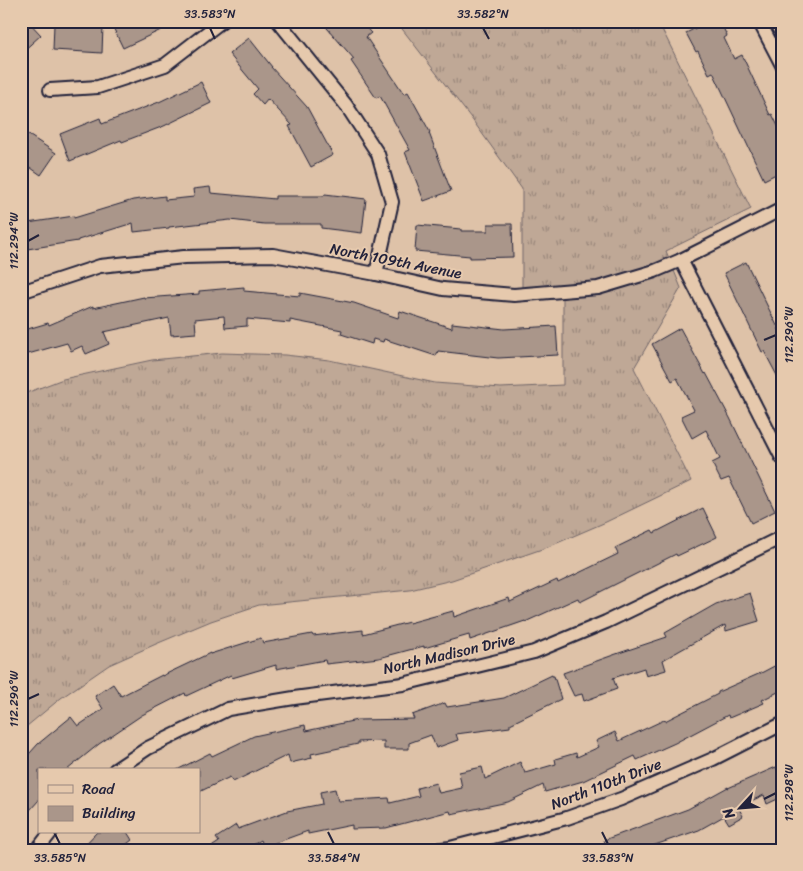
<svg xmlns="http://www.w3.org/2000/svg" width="803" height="871" font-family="Sriracha,sans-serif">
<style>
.grass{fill:url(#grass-tufts);stroke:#706568}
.building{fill:#aa968a;stroke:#22223b}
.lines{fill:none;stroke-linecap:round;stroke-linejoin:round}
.minor-casing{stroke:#22223b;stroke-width:16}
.minor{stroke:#e6c9ad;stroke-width:12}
.ticks{fill:none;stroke:#22223b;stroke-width:2}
.labels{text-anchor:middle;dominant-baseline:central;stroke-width:4;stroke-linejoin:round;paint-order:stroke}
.street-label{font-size:15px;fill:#22223b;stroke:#e6c9ad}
.neatline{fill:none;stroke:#22223b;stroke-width:2}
.ticks-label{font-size:12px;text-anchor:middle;fill:#22223b}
</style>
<defs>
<pattern id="grass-tufts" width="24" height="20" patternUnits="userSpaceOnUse" patternTransform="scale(1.25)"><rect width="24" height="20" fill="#bfa896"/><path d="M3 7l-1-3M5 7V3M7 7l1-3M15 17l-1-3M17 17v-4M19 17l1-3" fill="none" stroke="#9b887c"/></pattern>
</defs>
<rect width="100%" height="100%" fill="#dec2a8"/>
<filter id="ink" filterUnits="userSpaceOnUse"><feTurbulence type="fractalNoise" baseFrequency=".02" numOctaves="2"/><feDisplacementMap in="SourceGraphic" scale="10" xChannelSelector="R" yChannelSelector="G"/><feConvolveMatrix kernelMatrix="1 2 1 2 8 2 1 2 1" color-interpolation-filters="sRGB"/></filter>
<g filter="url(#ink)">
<!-- grass -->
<path class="grass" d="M396,21H658L751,209L666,251L681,288L634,368L691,481L606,522L548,547L452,580L410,590L259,605L211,621L156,644L109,665L61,698L21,731V395L63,379L152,360L222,353L285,355L329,360L435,383L501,388L563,385V292L522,294V189L471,118Z"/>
<!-- building -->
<g class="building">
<path d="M21,21H28L41,35L21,53Z"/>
<path d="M110,21H180L123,48Z"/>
<path d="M321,21H360L371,33L366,37L404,94L408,92L430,132L429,133L451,191L424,201L405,152L410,150L380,96L376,98L351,61L354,59Z"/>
<path d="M693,21H720L727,36L724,38L734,59L742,55L770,115L772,114L782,134V171L764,180L713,72L709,74L698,51L696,52L686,33L696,28Z"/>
<path d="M54,24L103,26L102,53L53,50Z"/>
<path d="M249,38L272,67H271L307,107L333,155L311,167L289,126L292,125L268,99L263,105L253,94L258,89L229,54Z"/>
<path d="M201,82L211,103L164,126L122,142L121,140L70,161L60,134L100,118L102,124L159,102Z"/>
<path d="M21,130L56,153L41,175L21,161Z"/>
<path d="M210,187L211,193L275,199V196H324L325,194L366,199L362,233L321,228V224H264L230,220L169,227V228L134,232L133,223L78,240V241L21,250V224L74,216V218L133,200L165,196V200L194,197L193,189Z"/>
<path d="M488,224H512L513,257L470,258V256L415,251L417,225L461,229V231H488Z"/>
<path d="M746,262L782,336V385L764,351L762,352L724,273Z"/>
<path d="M244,287V291L300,296V293L354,303L398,318L400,311L452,328V323L504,329L556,326L558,355L498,358L438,351L436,356L384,339L383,342L373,339L372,344L341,334L342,330L290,320V323L247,319V326L225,328L224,316L195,319L196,333L171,335L169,318L104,332L109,344L86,354L82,346L71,351L67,343L21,356V331L48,323L49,325L93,306V308L144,297V298L199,294V291Z"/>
<path d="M680,328L705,374L706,373L730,418L775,511L751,523L729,478L721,481L712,463L720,459L706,430L692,438L681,416L694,410L677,378L672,381L652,344Z"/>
<path d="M703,508L717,537L677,556L676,554L580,602L578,598L525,622V621L470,640L469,635L424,648V646L379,658L326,664L325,660L276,669V665L232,678L231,675L186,696L185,693L142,715L99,744L67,770H39V800L21,820V763L38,744L71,717L78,726L103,709L95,696L113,684L121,696L162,675V676L210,653V654L261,638L263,643L312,634L313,636L363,630V634L409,622V623L453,611L454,617L509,598L510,602L557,580L558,583L618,554L615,548L652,530L654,533Z"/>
<path d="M750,593L759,621L726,631L725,625L663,660L666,670L646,676L644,668L613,678L617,689L584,701L582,694L574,696L563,673L619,653L667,637L665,633L716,604Z"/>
<path d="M782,662V690L762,700L764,703L729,718L728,715L675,743L637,760L635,756L583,781L545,792L543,785L508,802L451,814L450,811L386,828L352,829V825L308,834V831L264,847L261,840L245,850H207L219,842L216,838L236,825L238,829L287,811L322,804L320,792L335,789L338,801L389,798L390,803L419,796L417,788L436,783L439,793L462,788L459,772L482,767L485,779L520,762L525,773L556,764L555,759L576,753L577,757L599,747L596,741L615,732L619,741L664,720L665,721L718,694V692L763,672Z"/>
<path d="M552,675V676H554L561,699L510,724V727L456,734L458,740L436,748L431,735L409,743V749H384V741L358,742V744L311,754L312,758L290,763L288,755L233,782L230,777L199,792V770H177L210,753L212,756L254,736L305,725L306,731L357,720L414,719L412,715L445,703L447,707L504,698Z"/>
<path d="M776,767L782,780V797L767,804L764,795L738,807L743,816L729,824L724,816L699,830L649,847L650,850H608L604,840L688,809L728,787V788Z"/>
<path d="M97,832H127L132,840L119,850H80Z"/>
</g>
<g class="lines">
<!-- minor casing -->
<g class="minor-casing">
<g id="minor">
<path d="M278,21L346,105L378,154L392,202L376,274"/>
<path d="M759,21L782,65"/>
<path d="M50,90L98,87L165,65L222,21"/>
<path d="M681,260L782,458"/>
<path d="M21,292L100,266L184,257L273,255L376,274L443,289L514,295L598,288L655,271L681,260L782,209"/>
<path d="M115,770L148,748L228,709L294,698L403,684L534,652L606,622L782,537"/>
<path d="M37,850L51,832"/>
<path d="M433,850L450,848L567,818L621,799L713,759L782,724"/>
</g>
</g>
<!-- minor -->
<use href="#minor" class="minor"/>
</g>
</g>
<!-- ticks -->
<path class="ticks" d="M210,28L215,39M483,28L489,39M28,241L39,235M764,340L776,335M28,699L39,694M764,799L776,793M54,832L60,844M328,832L334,844M602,832L608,844"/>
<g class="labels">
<!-- street labels -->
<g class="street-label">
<text transform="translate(396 261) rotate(11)">North 109th Avenue</text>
<text transform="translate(449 654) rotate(-13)">North Madison Drive</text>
<text transform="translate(606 784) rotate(-21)">North 110th Drive</text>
</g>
</g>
<!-- margin -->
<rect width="803" height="871" fill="none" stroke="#e6c9ad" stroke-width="55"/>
<!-- legend -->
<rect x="38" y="768" width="162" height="65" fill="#e6c9ad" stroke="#98867f"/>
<rect x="48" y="785" width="25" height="8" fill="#e6c9ad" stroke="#98867f"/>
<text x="82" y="794" font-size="15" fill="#22223b">Road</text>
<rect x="48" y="806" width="25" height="15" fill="#aa968a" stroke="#98867f"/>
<text x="82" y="818" font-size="15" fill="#22223b">Building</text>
<!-- north arrow -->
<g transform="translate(740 808) rotate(244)" stroke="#e6c9ad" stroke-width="4" paint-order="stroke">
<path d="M0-4L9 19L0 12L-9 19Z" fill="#22223b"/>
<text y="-8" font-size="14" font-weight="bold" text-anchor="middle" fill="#22223b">N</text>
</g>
<rect x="28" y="28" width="748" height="816" class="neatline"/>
<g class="ticks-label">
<text x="210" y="18">33.583°N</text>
<text x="483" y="18">33.582°N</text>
<text transform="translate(14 241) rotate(-90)" y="4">112.294°W</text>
<text transform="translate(789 335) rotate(-90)" y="4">112.296°W</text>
<text transform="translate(14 699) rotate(-90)" y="4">112.296°W</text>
<text transform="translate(789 793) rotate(-90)" y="4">112.298°W</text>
<text x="60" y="862">33.585°N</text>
<text x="334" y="862">33.584°N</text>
<text x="608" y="862">33.583°N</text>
</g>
</svg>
